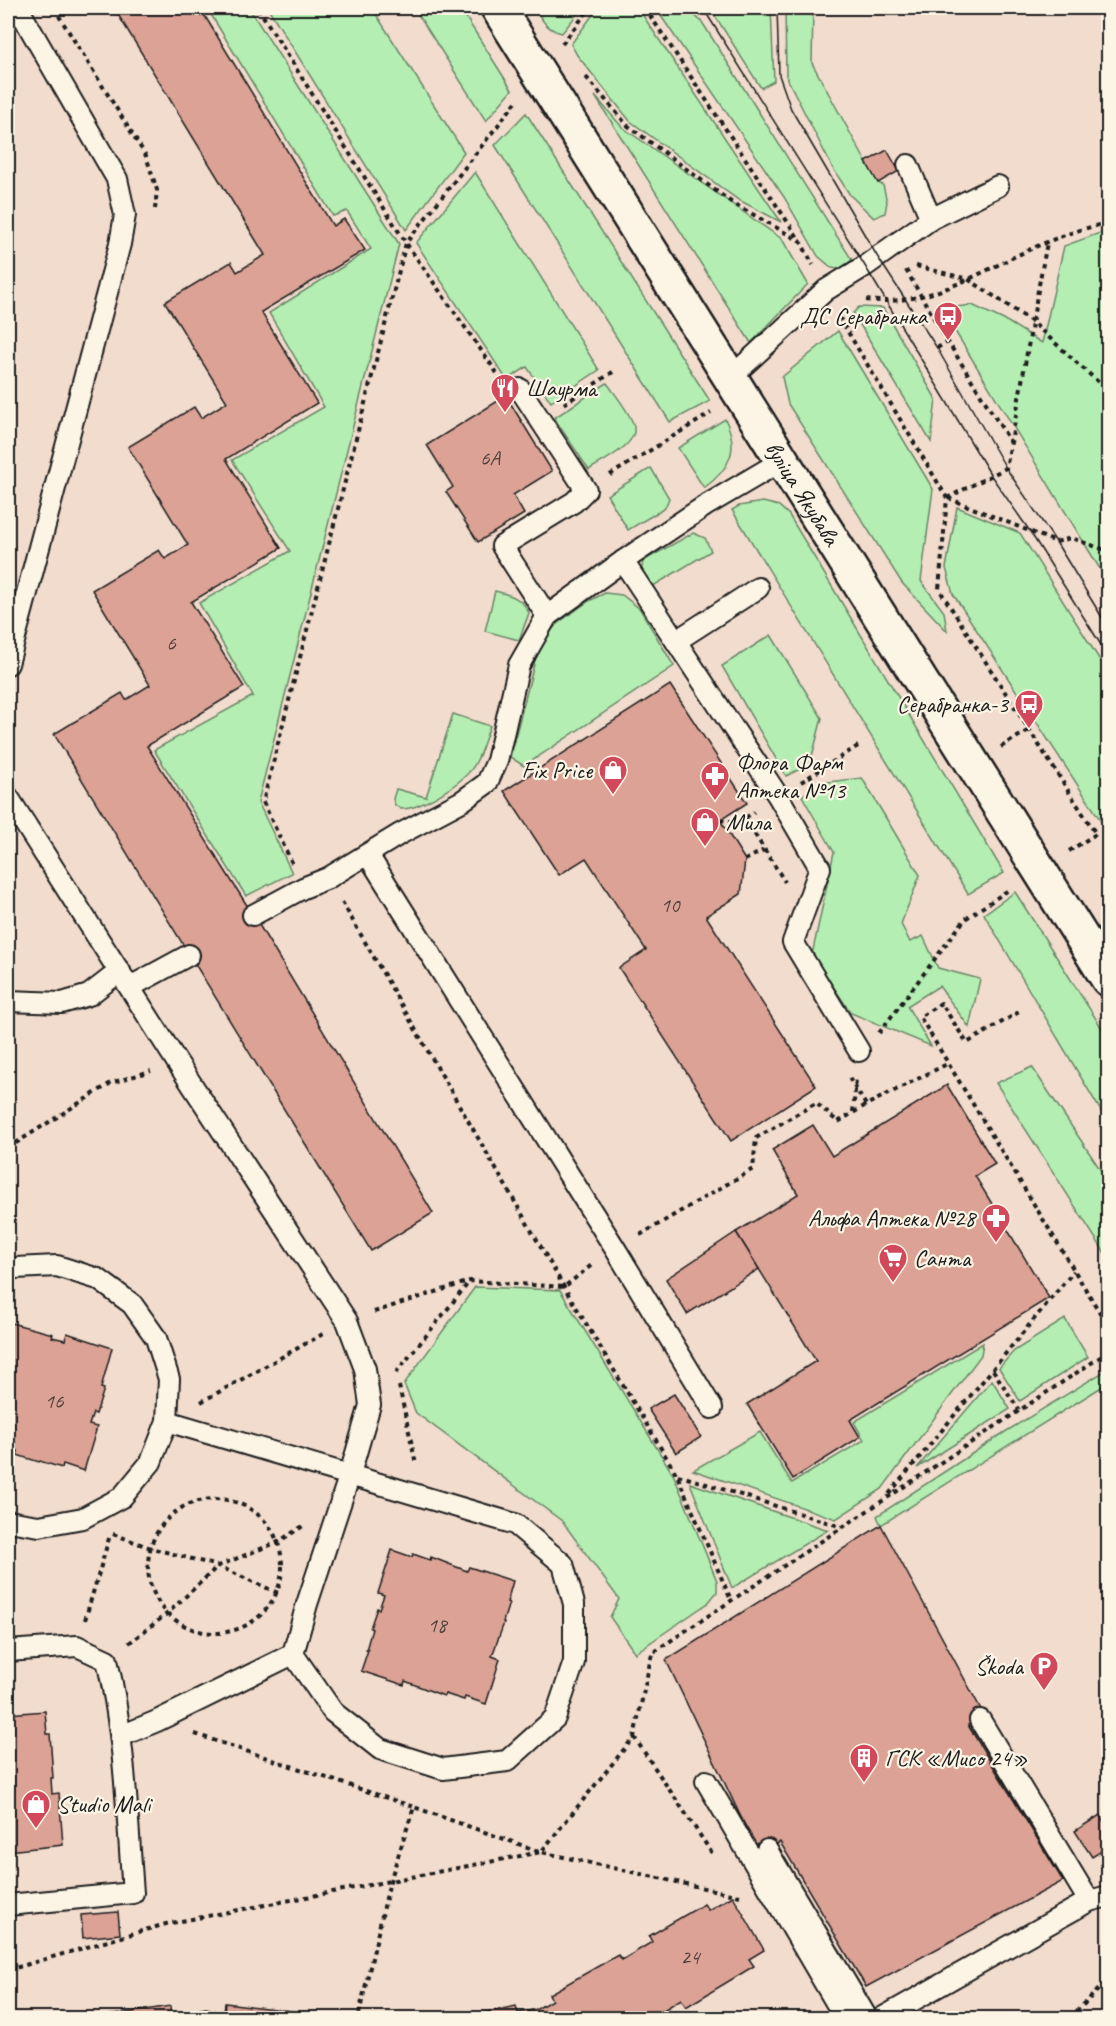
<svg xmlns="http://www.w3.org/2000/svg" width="1116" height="2026" font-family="Caveat,sans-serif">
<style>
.green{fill:#b4eeb2;stroke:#688567;stroke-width:1.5}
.building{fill:#dba295;stroke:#1c1c1c;stroke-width:1.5}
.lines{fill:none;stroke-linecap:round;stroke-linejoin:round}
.lane-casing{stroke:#1c1c1c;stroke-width:24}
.secondary-casing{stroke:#1c1c1c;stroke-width:38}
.path{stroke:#1c1c1c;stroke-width:4;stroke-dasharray:4.5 4.5;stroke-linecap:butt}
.lane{stroke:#fcf5e5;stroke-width:20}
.secondary{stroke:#fcf5e5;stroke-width:33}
.tram{stroke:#1c1c1c;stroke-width:1.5}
.labels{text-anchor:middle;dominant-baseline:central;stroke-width:4.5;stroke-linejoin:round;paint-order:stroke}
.number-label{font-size:21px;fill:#4c3e3a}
.poi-label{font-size:24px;fill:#1c1c1c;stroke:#fcf5e5;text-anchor:start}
.street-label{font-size:24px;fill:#1c1c1c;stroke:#fcf5e5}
</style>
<rect width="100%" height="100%" fill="#f2dccd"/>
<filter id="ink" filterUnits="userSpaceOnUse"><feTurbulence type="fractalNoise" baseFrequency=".0167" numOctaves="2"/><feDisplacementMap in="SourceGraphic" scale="12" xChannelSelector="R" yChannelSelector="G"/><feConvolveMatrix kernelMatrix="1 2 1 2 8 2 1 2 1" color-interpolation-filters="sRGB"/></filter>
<g filter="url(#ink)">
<!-- green -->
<g class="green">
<path d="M207,8H249L399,244L258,802L292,873L246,896L154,750L253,696L199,603L290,551L232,460L324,407L269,313L371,249L347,211L333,216Z"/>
<path d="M268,8H372L464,152L406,230Z"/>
<path d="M414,8H460L512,90L486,121Z"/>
<path d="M535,8H582L562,33C547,30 542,20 535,8Z"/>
<path d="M598,8H638L781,222L737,199L630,121L577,55L571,44Z"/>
<path d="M661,8H686L702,22L852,260L840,269L832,268L818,256L784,197L661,16Z"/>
<path d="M710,8H771L774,81L761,88Z"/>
<path d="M785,8H813L812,63L866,162L878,183L883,185L887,202L885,213L874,218L850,195L832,167L786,76Z"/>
<path d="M595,96L622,127L782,239L808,284L751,343Z"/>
<path d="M526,113L710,401L670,422L495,145Z"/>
<path d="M475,172L599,370L551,402L527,367L507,380L416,243Z"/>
<path d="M1108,230V582L947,318L948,308L972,305L1008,322L1042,343L1064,246Z"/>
<path d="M859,307L883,308L936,399L931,442L853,313Z"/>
<path d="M838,331L933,489L921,581L944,612L947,631L902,583L788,404L782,377Z"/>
<path d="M607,383C614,393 632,415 634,427C638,445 602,461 589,470L554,418Z"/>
<path d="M725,419C740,449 730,469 704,488L678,448Z"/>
<path d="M651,468L669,498L665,508L628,530L607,495Z"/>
<path d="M763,502L779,506L789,515L1004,873L968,894L732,510L739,506Z"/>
<path d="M957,507L1020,533L1108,673V823L1103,824L953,594L946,568Z"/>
<path d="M693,533L705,538L711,551L650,588L641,573L643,561Z"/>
<path d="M495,591C511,595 522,598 529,613L519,640L485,631Z"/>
<path d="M605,593L622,595L640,609L674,666L524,766L510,757L539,645L558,623L589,601Z"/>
<path d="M771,635L822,718L810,764L786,776L722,666Z"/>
<path d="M453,714L490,726C485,738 482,751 476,762C467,781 422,809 401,809L395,805L393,799L396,789L426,797Z"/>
<path d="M862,778L920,875L901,924L910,942L923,936L938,968L980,979L969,1027L939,986L907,1006L931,1046L851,1013L812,955L834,852L802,796L819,783Z"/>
<path d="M1015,892L1105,1033L1108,1041V1123L984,914Z"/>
<path d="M1032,1067L1108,1181V1258L996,1083Z"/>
<path d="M475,1287L560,1290L674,1476L717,1581V1592L708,1603L635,1653L610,1617L619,1599L562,1521L416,1413L404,1384Z"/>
<path d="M1065,1319L1088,1357L1020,1401L999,1368L1014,1351Z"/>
<path d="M983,1343L981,1355L882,1489L836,1519L693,1470L760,1432L792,1483L864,1440L854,1422Z"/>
<path d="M1108,1369V1383L881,1525L877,1516L1005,1432Z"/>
<path d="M992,1380L1010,1409L917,1468Z"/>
<path d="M690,1483L828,1530L732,1588Z"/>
</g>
<!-- building -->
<g class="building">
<path d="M114,8H200L333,226L344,219L365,250L261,312L317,403L226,459L281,548L191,602L244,687L147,746L253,915L433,1213L371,1251L54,734L122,693L126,700L150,685L92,590L159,550L165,559L188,545L128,447L194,407L201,418L227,402L165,302L231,262L237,272L265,255Z"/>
<path d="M887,150L899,171L878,183L866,162Z"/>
<path d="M506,396L552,471L513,495L524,514L478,542L446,492L453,487L427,445Z"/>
<path d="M670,685L747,803L720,820L745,860L741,894L706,916L816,1086L731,1141L619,968L646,950L586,858L559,875L504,791Z"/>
<path d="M947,1085L995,1164L975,1176L1049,1298L850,1420L860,1437L793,1479L747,1404L816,1361L736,1232L798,1194L772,1150L813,1125L832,1156Z"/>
<path d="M736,1232L759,1269L687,1314L666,1279Z"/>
<path d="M11,1323L53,1334L52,1337L65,1340L67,1333L112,1348L101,1388L104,1389L96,1414L93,1413L89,1425L97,1427L84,1471L63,1464L62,1468L40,1461L39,1462L17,1455L18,1451L8,1448V1325L10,1326Z"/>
<path d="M674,1394L701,1437L676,1453L648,1409Z"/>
<path d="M881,1525L984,1715L980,1720L968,1725L1063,1881L866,1987L780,1842L759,1855L666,1660Z"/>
<path d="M392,1550L412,1557L413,1554L430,1560L431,1557L467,1571L469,1567L513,1581L507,1602L509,1603L503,1622L504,1623L492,1656L500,1659L486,1704L465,1697L464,1700L445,1694L444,1696L405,1681L404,1685L361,1671L368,1650H366L372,1629L370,1628L377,1608L379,1609L384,1595L378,1593Z"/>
<path d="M45,1711L47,1734H50L53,1778H51L52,1794L59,1793L63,1845L8,1851V1714Z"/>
<path d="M1100,1815L1108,1828V1847L1092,1857L1075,1831Z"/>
<path d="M733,1896L764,1950L749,1959L754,1966L686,2007L681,1999L651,2018H457L516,2006L518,2013L537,2009L552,2000L549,1994L618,1955L622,1960L652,1942L649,1936L704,1904L708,1910Z"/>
<path d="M118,1912L120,1934L83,1938L81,1915Z"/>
<path d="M225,2003L308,2013V2018L100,2017L170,2006L171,2015L206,2008L224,2013Z"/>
</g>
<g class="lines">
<!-- lane casing -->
<g class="lane-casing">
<g id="lane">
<path d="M908,165L931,219"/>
<path d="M731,377L826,290L865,266L931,219L998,186"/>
<path d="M520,389L586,490L574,502L502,546L547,616"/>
<path d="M623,561L778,796L820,868L793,942L859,1051"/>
<path d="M676,641L758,588"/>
<path d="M8,664L120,244L125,215L117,179L18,8"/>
<path d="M8,797L177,1062L347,1321L365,1369L370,1405L350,1474L307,1604L293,1654L333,1712L380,1749L443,1769L507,1761L555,1718L574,1662V1604L563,1564L515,1524L167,1421"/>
<path d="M368,855L616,1250L712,1408"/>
<path d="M253,915L303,888L328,878L400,834L462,801L487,783L497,761L519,665L547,616L623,561L705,506L783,460"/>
<path d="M130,987L189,955"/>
<path d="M8,1001L62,1003L89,995L120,971"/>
<path d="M8,1270L15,1268L57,1266L98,1279L132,1304L156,1338L169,1379L167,1421L151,1462L122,1497L83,1518L39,1526L8,1521"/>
<path d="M8,1651L77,1646L107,1660C125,1736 127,1815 133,1893L8,1905"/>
<path d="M980,1720L1089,1901"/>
<path d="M121,1736L157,1721L293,1654"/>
<path d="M706,1781L845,2018"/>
<path d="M767,1850L867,2018"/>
<path d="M882,2018L1089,1901L1108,1896"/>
</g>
</g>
<!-- secondary casing -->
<g class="secondary-casing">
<g id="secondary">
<path id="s1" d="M498,8L1108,979"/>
</g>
</g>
<!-- path -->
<g class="path">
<path d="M54,8L146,156L157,190L155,209"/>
<path d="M258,8L406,243L497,373"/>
<path d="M645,8L801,242L813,265"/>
<path d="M562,44L590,8"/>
<path d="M586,77L627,125L731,202L800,241"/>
<path d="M916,266L968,279L1031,321L1108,391"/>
<path d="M906,270L948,342L1011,443"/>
<path d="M866,300C933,308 988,266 1047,242C1066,234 1088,227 1108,223"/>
<path d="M839,317L947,498L939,589L1096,834"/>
<path d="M937,348L948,342"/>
<path d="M564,404L616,370"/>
<path d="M610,475L711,413"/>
<path d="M947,498L1006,468C1021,393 1032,318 1047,243"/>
<path d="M948,498L1056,542L1071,538L1108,551"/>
<path d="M1001,747L1029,730"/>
<path d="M801,782L858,746"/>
<path d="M745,819L785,882"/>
<path d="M720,820L739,822L754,812"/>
<path d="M1069,851L1096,834L1108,832"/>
<path d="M745,860L764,850"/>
<path d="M292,863L263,802L406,243L516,102"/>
<path d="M342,902L564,1287L677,1475L731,1600"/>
<path d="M1019,1012L967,1043L941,1003L920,1017L1108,1326"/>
<path d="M879,1033L965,919L1010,889"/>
<path d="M849,1078L866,1105"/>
<path d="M853,1112L856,1079"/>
<path d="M8,1148L111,1083L151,1071"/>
<path d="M640,1235L753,1169L756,1138L816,1103L838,1122L866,1105L949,1063"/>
<path d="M374,1312L470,1281L564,1287L593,1264"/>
<path d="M993,1370L1019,1410"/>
<path d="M396,1373L470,1281"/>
<path d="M399,1386L416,1464"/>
<path d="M201,1402L323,1334"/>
<path d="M678,1475L842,1527"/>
<path d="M889,1494L1074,1271"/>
<circle cx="215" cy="1566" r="67"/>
<path d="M113,1534L151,1548L218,1566L278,1593"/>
<path d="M85,1620L110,1535"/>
<path d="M129,1643L168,1613L218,1566L278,1542L303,1526"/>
<path d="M195,1734L414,1807"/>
<path d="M634,1737L714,1856"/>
<path d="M8,1970L166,1924L541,1852L634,1737L652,1653L1108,1352"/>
<path d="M359,2014L390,1881L414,1807L541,1852L740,1896"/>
<path d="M1070,2018L1108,1980"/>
</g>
<!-- lane -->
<use href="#lane" class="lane"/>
<!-- secondary -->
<use href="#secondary" class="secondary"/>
<!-- tram -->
<g class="tram">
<path d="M703,8L865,266L992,477L1029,530L1108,656"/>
<path d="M777,8L779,75L791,109L877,256L937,348L1006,468L1056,542L1108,627"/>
</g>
</g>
</g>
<!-- icons -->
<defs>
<g id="bus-pin" transform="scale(1.5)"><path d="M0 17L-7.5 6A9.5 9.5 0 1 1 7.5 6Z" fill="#d1495b" stroke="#fcf5e5"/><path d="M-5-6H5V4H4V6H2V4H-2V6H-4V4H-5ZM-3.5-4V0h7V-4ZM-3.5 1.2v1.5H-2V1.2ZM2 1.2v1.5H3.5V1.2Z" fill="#fff"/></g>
<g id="restaurant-pin" transform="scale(1.5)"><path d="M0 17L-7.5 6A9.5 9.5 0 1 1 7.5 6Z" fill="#d1495b" stroke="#fcf5e5"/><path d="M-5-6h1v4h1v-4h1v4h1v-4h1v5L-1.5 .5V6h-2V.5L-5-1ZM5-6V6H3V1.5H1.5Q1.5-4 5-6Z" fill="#fff"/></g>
<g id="shop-pin" transform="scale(1.5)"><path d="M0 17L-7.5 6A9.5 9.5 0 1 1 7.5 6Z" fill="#d1495b" stroke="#fcf5e5"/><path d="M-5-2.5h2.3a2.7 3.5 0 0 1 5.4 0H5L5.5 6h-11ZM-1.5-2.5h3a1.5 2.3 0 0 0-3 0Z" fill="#fff"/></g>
<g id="pharmacy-pin" transform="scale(1.5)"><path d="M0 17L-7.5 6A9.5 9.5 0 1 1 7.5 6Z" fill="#d1495b" stroke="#fcf5e5"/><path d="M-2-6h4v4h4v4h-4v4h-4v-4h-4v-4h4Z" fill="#fff"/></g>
<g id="supermarket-pin" transform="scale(1.5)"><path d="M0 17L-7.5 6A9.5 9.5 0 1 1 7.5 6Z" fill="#d1495b" stroke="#fcf5e5"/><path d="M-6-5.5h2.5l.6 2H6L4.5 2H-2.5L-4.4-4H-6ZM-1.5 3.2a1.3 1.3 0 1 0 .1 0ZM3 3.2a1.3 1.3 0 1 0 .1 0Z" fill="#fff"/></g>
<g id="parking-pin" transform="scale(1.5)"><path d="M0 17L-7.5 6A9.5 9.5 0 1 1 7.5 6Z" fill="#d1495b" stroke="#fcf5e5"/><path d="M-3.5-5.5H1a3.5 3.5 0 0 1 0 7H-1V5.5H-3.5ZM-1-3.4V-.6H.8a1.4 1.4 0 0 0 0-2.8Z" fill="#fff"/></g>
<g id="building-pin" transform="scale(1.5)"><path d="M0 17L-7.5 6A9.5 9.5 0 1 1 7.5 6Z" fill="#d1495b" stroke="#fcf5e5"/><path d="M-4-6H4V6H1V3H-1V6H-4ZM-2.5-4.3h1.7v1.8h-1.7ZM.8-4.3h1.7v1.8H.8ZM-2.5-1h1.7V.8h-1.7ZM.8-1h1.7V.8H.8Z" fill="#fff"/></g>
</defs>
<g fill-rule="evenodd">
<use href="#bus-pin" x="948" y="316"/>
<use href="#restaurant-pin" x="505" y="388"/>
<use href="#bus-pin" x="1029" y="704"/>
<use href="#shop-pin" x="613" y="770"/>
<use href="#pharmacy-pin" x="715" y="776"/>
<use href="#shop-pin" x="705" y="822"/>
<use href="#pharmacy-pin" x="996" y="1218"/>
<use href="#supermarket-pin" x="893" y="1258"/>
<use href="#parking-pin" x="1044" y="1666"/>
<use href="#building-pin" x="864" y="1758"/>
<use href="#shop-pin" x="36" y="1804"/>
</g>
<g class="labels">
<!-- number labels -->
<g class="number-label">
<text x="490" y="458">6А</text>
<text x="171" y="643">6</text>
<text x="670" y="905">10</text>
<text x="54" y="1401">16</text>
<text x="437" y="1625">18</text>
<text x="690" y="1957">24</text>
</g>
<!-- poi labels -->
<g class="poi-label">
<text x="927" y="316" text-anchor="end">ДС Серабранка</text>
<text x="526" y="388">Шаурма</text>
<text x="1008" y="704" text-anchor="end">Серабранка-3</text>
<text x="736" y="762">Флора Фарм<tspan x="736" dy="28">Аптека №13</tspan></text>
<text x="592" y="770" text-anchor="end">Fix Price</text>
<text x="726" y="822">Мила</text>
<text x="975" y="1218" text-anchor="end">Альфа Аптека №28</text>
<text x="914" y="1258">Санта</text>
<text x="1023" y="1666" text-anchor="end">Škoda</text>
<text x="885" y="1758">ГСК «Мисо 24»</text>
<text x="57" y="1804">Studio Mali</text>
</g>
<!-- street labels -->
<g class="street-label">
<text stroke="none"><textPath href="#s1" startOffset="573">вуліца Якубава</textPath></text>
</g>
</g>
<!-- margin -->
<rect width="1116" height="2026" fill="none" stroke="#fcf5e5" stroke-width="30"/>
<rect x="15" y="15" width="1086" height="1996" fill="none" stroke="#1c1c1c" stroke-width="2" filter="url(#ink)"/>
</svg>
